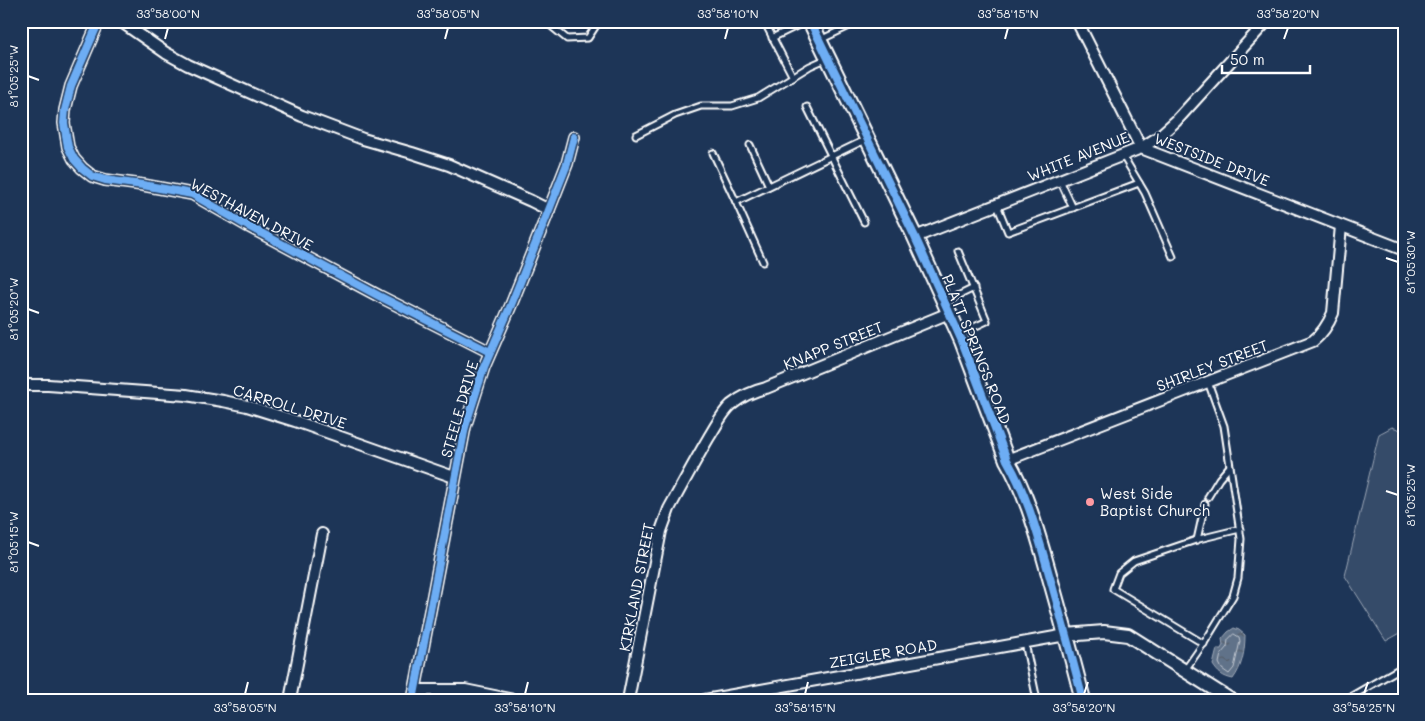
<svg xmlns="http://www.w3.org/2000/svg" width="1425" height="721" font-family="Mali,sans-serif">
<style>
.grass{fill:#364b69;stroke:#9aa5b4}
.water{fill:url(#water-ripples);stroke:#a0aab8}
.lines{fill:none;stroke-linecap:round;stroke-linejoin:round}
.shore{stroke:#c0c7d0;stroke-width:1}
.service-casing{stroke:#fff;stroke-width:9}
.minor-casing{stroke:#fff;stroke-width:14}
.tertiary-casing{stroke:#fff;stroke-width:16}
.secondary-casing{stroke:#fff;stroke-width:18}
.service{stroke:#1d3557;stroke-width:5}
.minor{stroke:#1d3557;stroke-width:10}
.tertiary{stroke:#1d3557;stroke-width:12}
.secondary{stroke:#1d3557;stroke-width:14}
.cycleway-casing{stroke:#1d3557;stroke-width:11}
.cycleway{stroke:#6dadf4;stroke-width:8}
.ticks{fill:none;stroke:#fff;stroke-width:2}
.poi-dot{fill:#ff9aa2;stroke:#1d3557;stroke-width:2}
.labels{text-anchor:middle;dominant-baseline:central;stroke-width:4;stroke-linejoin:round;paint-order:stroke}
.street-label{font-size:15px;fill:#fff;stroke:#1d3557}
.poi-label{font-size:15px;fill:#fff;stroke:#1d3557;text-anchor:start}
.neatline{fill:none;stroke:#fff;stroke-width:2}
.ticks-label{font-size:12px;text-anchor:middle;fill:#fff}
</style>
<defs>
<pattern id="water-ripples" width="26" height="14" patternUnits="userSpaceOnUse" patternTransform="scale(1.25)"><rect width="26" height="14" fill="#617289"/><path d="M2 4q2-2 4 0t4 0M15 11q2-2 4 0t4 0" fill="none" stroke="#555d67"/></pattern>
</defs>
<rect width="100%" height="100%" fill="#1d3557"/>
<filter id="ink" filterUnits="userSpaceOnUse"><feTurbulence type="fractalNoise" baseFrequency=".02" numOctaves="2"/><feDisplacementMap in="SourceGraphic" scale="10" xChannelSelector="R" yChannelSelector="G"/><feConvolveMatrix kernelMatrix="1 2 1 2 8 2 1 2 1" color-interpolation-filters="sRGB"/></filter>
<g filter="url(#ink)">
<!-- grass -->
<path class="grass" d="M1392,427L1404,431V631L1386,641L1345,576L1379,434Z"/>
<!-- water -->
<path class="water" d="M1234,628L1239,630L1245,635C1245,651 1242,667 1233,679C1223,677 1218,673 1213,665L1217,649H1221L1223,645L1222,639L1228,632Z"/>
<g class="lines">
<!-- shore -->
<path class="shore" d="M1234,634L1239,637L1240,641L1234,668L1229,674L1222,669L1219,663L1221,654L1227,647L1228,640Z"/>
<!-- service casing -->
<g class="service-casing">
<g id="service">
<path d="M545,21L567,39L588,38L599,21"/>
<path d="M764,21L793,77"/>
<path d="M772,38L807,21"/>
<path d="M820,40L860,21"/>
<path d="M807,107L864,222"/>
<path d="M636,135L675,115L701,106H732L758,98L810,66L828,58"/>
<path d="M750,145L769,186"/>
<path d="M713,153L736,202"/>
<path d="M1123,156L1145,193L1173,257"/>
<path d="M1060,180L1073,208"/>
<path d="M997,205L1008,232L1139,183"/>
<path d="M958,251L987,321L959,334"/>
<path d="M763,262L736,202L867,139"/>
<path d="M945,302L974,288"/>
<path d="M1208,497L1219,479L1230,466"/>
<path d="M1197,540L1205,504"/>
<path d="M1025,643L1037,700"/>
<path d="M1204,644L1113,589L1119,573L1134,561L1199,539L1240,529"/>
<path d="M1185,670L1206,640L1233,596L1238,578L1241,539L1233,486L1224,426L1208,382"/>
<path d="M1037,700H1048"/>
<path d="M1345,700L1404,666"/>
</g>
</g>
<!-- minor casing -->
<g class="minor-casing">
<g id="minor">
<path d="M99,21L71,86L65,110L64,123L68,147L74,159L82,168L92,176L105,180L143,185L192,194L246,225L379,296L490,352"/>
<path d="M120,21L166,53L188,65L302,116L363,139L412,153L449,165L531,201L549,210"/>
<path d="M1077,21L1141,148L1404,250"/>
<path d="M915,237L1141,148L1157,138L1176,121L1267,21"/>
<path d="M21,385H48L186,395L223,401L247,406L295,421L454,477"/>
<path d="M1007,460L1313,341C1323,333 1328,325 1333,313L1341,226"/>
<path d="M415,690H465L514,700"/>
<path d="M290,700L322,534"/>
<path d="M413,700L465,427L484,367L511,305L549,210L567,164L574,137"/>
<path d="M628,700L661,531L669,509C682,485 695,461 709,437C716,426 722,413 731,405C742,396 753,391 766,388L949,313"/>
<path d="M705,700L1066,635"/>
</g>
</g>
<!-- tertiary casing -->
<g class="tertiary-casing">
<path id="tertiary" d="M1066,635L1104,632L1128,635L1231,700"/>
</g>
<!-- secondary casing -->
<g class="secondary-casing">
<path id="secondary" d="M810,21L915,237L962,341L1007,460C1025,491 1035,525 1045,560C1058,606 1071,653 1083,700"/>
</g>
<!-- service -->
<use href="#service" class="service"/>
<!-- minor -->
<use href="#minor" class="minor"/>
<!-- tertiary -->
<use href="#tertiary" class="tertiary"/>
<!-- secondary -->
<use href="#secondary" class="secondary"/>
<!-- cycleway casing -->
<g class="cycleway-casing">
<g id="cycleway">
<path d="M99,21L71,86L65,110L64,123L68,147L74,159L82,168L92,176L105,180L143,185L192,194L246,225L379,296L490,352"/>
<path d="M810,21L915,237L962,341L1007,460C1025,491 1035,525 1045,560C1058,606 1071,653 1083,700"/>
<path d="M413,700L465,427L484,367L511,305L549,210L567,164L574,137"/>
</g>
</g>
<!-- cycleway -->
<use href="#cycleway" class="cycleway"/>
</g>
</g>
<!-- ticks -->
<path class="ticks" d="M165,39L168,28M445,39L448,28M725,39L728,28M1005,39L1008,28M1284,39L1288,28M28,76L39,80M1386,258L1398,262M28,309L39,313M1386,491L1398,495M28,542L39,546M245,694L248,682M525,694L528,682M805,694L808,682M1084,694L1088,682M1364,694L1368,682"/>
<!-- markers -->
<circle class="poi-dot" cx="1090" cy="502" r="5"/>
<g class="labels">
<!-- street labels -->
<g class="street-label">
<text transform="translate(1078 156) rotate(-22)">WHITE AVENUE</text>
<text transform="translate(1212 159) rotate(21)">WESTSIDE DRIVE</text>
<text transform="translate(252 214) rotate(28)">WESTHAVEN DRIVE</text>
<text transform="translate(833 345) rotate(-22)">KNAPP STREET</text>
<text transform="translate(977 349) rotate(68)">PLATT SPRINGS ROAD</text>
<text transform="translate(1212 365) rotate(-21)">SHIRLEY STREET</text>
<text transform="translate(290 406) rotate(17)">CARROLL DRIVE</text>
<text transform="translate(459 409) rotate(-74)">STEELE DRIVE</text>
<text transform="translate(636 587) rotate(-79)">KIRKLAND STREET</text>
<text transform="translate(883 653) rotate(-10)">ZEIGLER ROAD</text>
</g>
<!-- poi labels -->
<g class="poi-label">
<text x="1100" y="493">West Side<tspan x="1100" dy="17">Baptist Church</tspan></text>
</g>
</g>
<!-- margin -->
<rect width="1425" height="721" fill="none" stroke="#1d3557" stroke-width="55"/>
<!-- scale -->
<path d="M1222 65v8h88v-8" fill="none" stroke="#ffffff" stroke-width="2.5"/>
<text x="1230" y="65" font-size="15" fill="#ffffff" stroke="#1d3557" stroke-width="4" paint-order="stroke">50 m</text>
<rect x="28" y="28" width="1370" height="666" class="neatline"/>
<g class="ticks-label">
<text x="168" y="18">33°58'00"N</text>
<text x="448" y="18">33°58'05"N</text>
<text x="728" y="18">33°58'10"N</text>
<text x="1008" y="18">33°58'15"N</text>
<text x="1288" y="18">33°58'20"N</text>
<text transform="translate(14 76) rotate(-90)" y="4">81°05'25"W</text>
<text transform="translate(1411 262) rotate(-90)" y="4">81°05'30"W</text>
<text transform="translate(14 309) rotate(-90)" y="4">81°05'20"W</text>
<text transform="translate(1411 495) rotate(-90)" y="4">81°05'25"W</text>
<text transform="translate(14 542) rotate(-90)" y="4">81°05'15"W</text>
<text x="245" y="712">33°58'05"N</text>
<text x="525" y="712">33°58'10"N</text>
<text x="805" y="712">33°58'15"N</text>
<text x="1084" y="712">33°58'20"N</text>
<text x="1364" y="712">33°58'25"N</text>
</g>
</svg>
